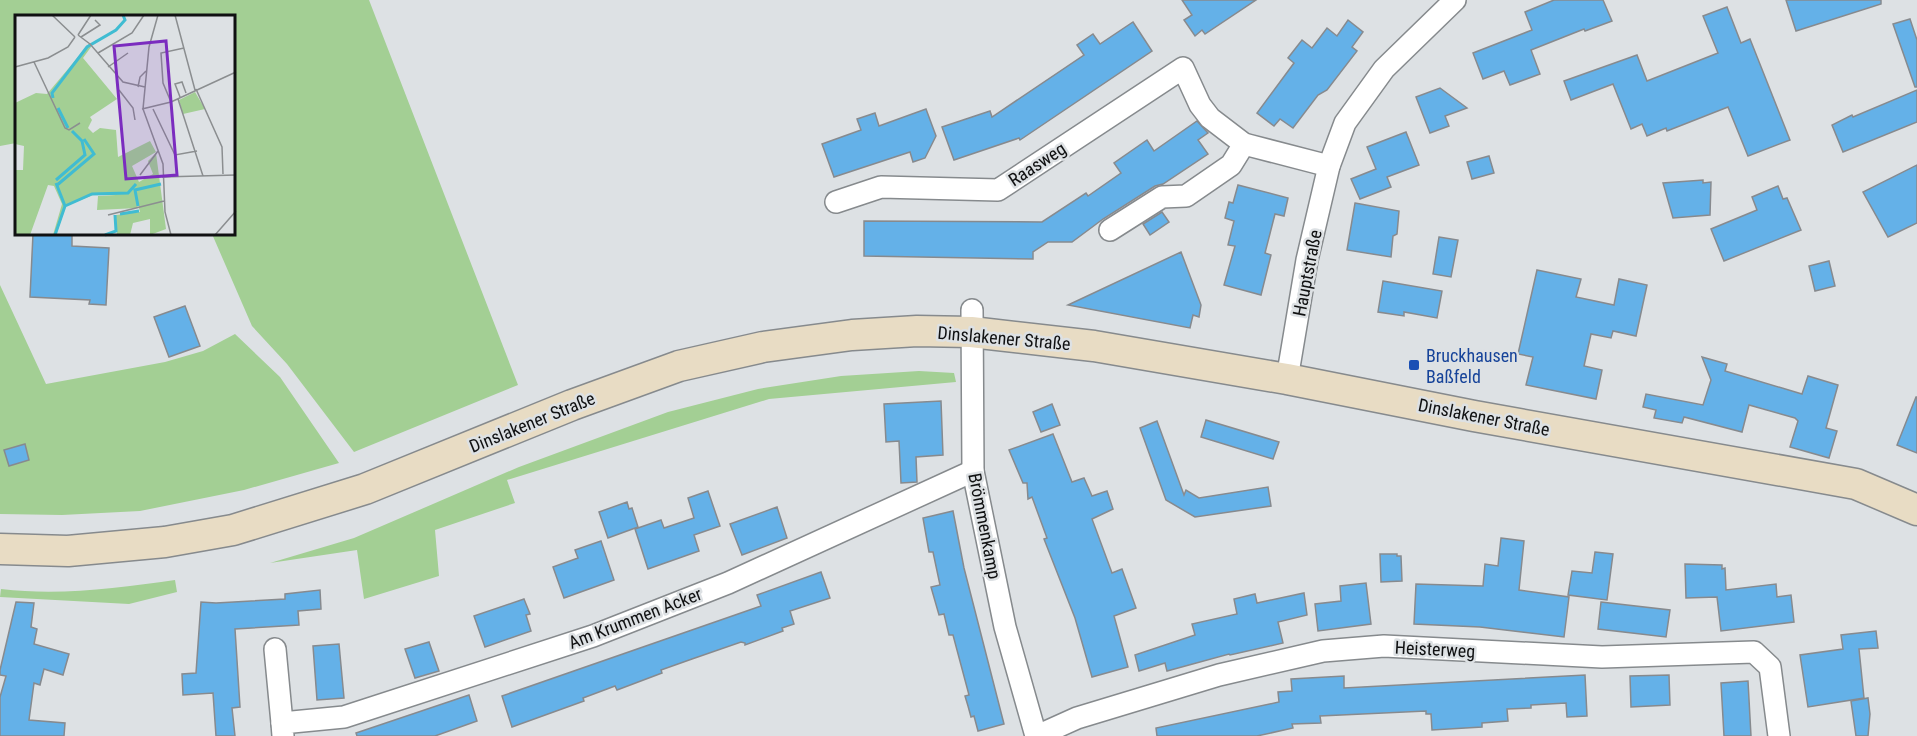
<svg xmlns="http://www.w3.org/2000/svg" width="1917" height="736" font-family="'Roboto Condensed',sans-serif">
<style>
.green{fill:#a3cf94}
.building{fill:#64b1e8;stroke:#878a8e;stroke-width:1.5}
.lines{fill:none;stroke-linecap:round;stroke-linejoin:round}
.street-casing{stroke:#868a8d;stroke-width:24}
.secondary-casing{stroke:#868a8d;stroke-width:33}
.street{stroke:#fff;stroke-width:21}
.secondary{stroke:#e8dcc4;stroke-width:30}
.transit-dot{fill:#1a4fb4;stroke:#dde1e4;stroke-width:2}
.labels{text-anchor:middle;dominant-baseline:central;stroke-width:5;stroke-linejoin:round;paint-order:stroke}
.street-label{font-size:18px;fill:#101112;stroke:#dde1e4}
.transit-label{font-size:18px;fill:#164399;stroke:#dde1e4;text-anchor:start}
.inset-river{fill:none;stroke:#40bcd2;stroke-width:3}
.inset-road{fill:none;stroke:#8b8e90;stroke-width:1.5}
.view{fill:#7b2cbf;fill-opacity:0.15;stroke:#7b2cbf;stroke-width:3}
.inset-edge{fill:none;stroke:#101112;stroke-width:3}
</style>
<rect width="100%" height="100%" fill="#dde1e4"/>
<!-- green -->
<g class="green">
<path d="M0,0H369L518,385L354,452L287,364L252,326L212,234H234V16H16V143L0,146Z"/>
<path d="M0,285L46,384L165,362L203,351L235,334L280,377L339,463L244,490L140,511L62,515L0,514Z"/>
<path d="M919,371L954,373L956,382L769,399L507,480L515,503L435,530L439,576L364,599L357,550L270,563L354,538L519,467L668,412L758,389L841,376Z"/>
<path d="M175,580L177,592L129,604L0,597L1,589C60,596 118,588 175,580Z"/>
</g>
<!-- building -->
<g class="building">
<path d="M1182,0H1256L1205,34L1202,30L1195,36L1184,20L1192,15Z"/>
<path d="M1554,0H1603L1612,21L1585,31L1584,29L1531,50L1540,74L1510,85L1504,71L1483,79L1473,53L1532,30L1525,12Z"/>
<path d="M1786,0H1881V4L1796,31Z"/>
<path d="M1727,7L1741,43L1750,39L1790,140L1748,156L1728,107L1667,131L1666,128L1647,136L1642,124L1631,129L1613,84L1571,100L1564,81L1637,55L1647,81L1718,53L1703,16Z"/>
<path d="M1910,19L1917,40V87H1915L1893,24Z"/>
<path d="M1348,20L1363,32L1352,47L1357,51L1327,90L1318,95L1293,128L1280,119L1274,126L1257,113L1294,63L1288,58L1302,40L1312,48L1327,28L1337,36Z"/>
<path d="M1133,22L1152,51L1020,140L1019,138L954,160L942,127L990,111L992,117L1084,55L1077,45L1093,34L1100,44Z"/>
<path d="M1440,88L1467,108L1445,116L1449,126L1430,133L1416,97Z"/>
<path d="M1917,90V122L1843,152L1832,125L1852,115L1853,117Z"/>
<path d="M926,109L936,136L925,158L913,162L910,152L834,177L822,144L861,130L857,119L875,113L879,126Z"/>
<path d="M1197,121L1208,133L1198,140L1208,154L1163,184L1155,186L1103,219L1072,242H1048L1033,252V259L864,256V221L1042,222L1086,193L1088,196L1121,173L1114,163L1147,140L1154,151Z"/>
<path d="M1406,132L1419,165L1387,177L1391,187L1360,199L1351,179L1376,169L1367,147Z"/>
<path d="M1489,156L1494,173L1472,179L1467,162Z"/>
<path d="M1917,165V223L1888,237L1863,192Z"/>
<path d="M1703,180V183L1711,182L1710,215L1673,218L1663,183Z"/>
<path d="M1238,185L1288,198L1284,216L1275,214L1265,253L1271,255L1261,295L1224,285L1235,246L1228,245L1234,221L1225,218L1229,202L1233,203Z"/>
<path d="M1778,186L1783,199L1787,198L1801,230L1724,261L1711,229L1757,210L1752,197Z"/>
<path d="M1355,203L1399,211L1397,234L1393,236L1391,257L1347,250Z"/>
<path d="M1162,212L1169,222L1150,235L1143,224Z"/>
<path d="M33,234H72V246L109,248L106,305L89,304L90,300L30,297Z"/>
<path d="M1439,237L1458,240L1451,277L1433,274Z"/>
<path d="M1181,252L1201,305L1199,317L1193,315L1190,328L1068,305Z"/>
<path d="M1829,261L1835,286L1815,291L1809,266Z"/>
<path d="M1537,270L1581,279L1576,297L1614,305L1619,279L1647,285L1636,336L1613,331L1611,338L1591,334L1584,366L1602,370L1596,399L1526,385L1533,357L1518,354Z"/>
<path d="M1383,281L1442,291L1437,318L1404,312V316L1378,312Z"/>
<path d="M185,306L200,346L169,357L154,317Z"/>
<path d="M1702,357L1727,364L1725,371L1802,394L1808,376L1838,385L1826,428L1837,431L1829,458L1790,447L1798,421L1795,418L1749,405L1742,432L1684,417L1682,423L1654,418L1656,410L1643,407L1646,394L1703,405L1711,380Z"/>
<path d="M1916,397H1917V453L1897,445Z"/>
<path d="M941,401L943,455L916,457L917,482L901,483L899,441L886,442L884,404Z"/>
<path d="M1052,404L1060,425L1041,432L1033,412Z"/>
<path d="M1206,420L1279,442L1273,459L1201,437Z"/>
<path d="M1157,421L1184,495L1186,490L1199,498L1268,487L1271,506L1195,517L1166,500L1140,428Z"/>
<path d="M1053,434L1072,482L1084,478L1092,496L1107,491L1113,509L1092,519L1112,573L1122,569L1136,608L1114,616L1128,667L1092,677L1075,618L1044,539L1047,538L1032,497L1028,499L1027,483H1023L1009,450Z"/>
<path d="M25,444L29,460L9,466L4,450Z"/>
<path d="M708,491L720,526L694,535L699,551L648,569L635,529L661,520L664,528L694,518L688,498Z"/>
<path d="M627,502L629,509L632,508L638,527L608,538L599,512Z"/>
<path d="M777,507L787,538L742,555L730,524Z"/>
<path d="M953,511L964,568L1004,724L978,731L974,716L971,717L968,706L965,696L969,695L953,635H949L944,614L939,615L931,587L940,585L933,552H929L923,518Z"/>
<path d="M1501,538L1524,541L1519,590L1569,597L1564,637L1480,627L1414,624L1416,584L1483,586L1485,564L1498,566Z"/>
<path d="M601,541L614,580L564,598L553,567L578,558L575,550Z"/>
<path d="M1595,552L1613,554L1607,600L1568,595L1572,571L1592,573Z"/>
<path d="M1380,554H1397V556H1401L1402,581L1381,582Z"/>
<path d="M1685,564L1722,565V569L1725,568L1726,590L1776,584L1777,597L1791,595L1794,622L1721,631L1717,597L1686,598Z"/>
<path d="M821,572L830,598L790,611L794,624L782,628L783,631L745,645V643L741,642L692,659L661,670L662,673L617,690L615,686L583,698L584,701L512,727L502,696L761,606L757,595Z"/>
<path d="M1366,583L1371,624L1318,631L1315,604L1341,601L1340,586Z"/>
<path d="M320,590L321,609L298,611L299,625L235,629L240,707L232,708L235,736H216L213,693L183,695L182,674L196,673L201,602L216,603L285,599V594Z"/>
<path d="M1304,593L1307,615L1278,622L1283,643L1230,655L1229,654L1167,671L1165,663L1139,671L1135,655L1195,635L1192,624L1237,614L1234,599L1255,594L1257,603Z"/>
<path d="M524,599L530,614L526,615L531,631L485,647L474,616Z"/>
<path d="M16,602L34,603L31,627L37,629L34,644L69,654L63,675L44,669L40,685L34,683L29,720L65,723L64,736H0V697L6,676L0,675V670Z"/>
<path d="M1601,602L1670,610L1666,637L1598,629Z"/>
<path d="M1876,631L1878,648L1859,649L1864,698L1808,707L1800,655L1843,649L1841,635Z"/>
<path d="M429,642L439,671L415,678L405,649Z"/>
<path d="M339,644L344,698L317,700L313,646Z"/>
<path d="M1585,675L1587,716L1567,717L1566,703L1531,705V708L1507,709L1508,721L1482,723V727L1432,730L1431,714H1426V711L1320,716L1321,723L1292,724L1293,728L1257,736H1157L1156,728L1279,702L1278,692L1292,691L1291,679L1344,676V688Z"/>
<path d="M1669,675L1670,705L1631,707L1630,676Z"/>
<path d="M1748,681L1751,736H1724L1721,683Z"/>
<path d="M469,695L477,721L435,736H357L356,733Z"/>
<path d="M1868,698L1870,714L1868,736H1856L1851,701Z"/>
</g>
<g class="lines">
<!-- street casing -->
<g class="street-casing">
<g id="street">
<path d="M836,202L881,187L998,190L1183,68L1200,105L1210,118L1244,144L1329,166"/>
<path d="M1110,230L1162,197L1186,196L1231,165L1244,144"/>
<path d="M972,310L973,471L1005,627L1036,736"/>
<path d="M1287,379L1307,260L1329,166L1345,123L1384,69L1455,0"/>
<path d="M275,649L282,723"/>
<path d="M283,736L282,723L344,717L593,636L728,583L973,471"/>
<path d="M1037,736L1077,718L1219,675L1323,651L1384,646L1602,657L1754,652L1770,667L1779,736"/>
</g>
</g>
<!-- secondary casing -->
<g class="secondary-casing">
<path id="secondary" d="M0,549L68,551L165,542L233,530L365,489L572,405L679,366L763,347L852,335L917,331L971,332L1094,346L1287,379L1474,416L1856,484L1917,510"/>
</g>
<!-- street -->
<use href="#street" class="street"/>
<!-- secondary -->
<use href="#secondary" class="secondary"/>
</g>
<!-- markers -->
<rect class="transit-dot" x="1408" y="359" width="12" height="12" rx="3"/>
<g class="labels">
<!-- street labels -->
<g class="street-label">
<text transform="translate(1037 164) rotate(-33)">Raasweg</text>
<text transform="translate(1307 273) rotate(-79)">Hauptstraße</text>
<text transform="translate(1004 338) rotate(5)">Dinslakener Straße</text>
<text transform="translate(1484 417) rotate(11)">Dinslakener Straße</text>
<text transform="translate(532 422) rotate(-22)">Dinslakener Straße</text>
<text transform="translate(985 526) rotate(79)">Brömmenkamp</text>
<text transform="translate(635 618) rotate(-21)">Am Krummen Acker</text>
<text transform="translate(1435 649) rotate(3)">Heisterweg</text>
</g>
<!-- transit labels -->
<g class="transit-label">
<text x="1426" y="355">Bruckhausen<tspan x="1426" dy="21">Baßfeld</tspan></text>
</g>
</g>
<!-- overview -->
<g transform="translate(15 15)">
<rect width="220" height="220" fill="#dde1e4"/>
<path d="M74,29L76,32L68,43L102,84L75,102L77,105L73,113L78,118L85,113L101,115L103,142L135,126L141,137L117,151L124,167L138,159L133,146L141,138L151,214L135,220V204L118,208L115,220H102L101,200L125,197L120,178L123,193L82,195L83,181L101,180H78L51,191L41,220H38L47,189L39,171L33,170L15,220H0V155H8L9,131L0,129V88L21,78L32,79ZM180,77L190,94L168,99L164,85Z" fill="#a3cf94"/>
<path class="inset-river" d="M38,83L37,78L72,32L101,15L110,5L108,0M43,93L53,113M41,165L70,140L67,126L57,116M41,171L79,139L69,124M50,191L77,179L113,178L121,169M123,191L120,175L146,169M105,199L124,196M40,220L50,191L41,168M90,220L101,216L100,200"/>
<path class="inset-road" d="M37,0L60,22M143,0L134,32L128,94L148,149L150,197L156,220M160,0L180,75M63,20L75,29L108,67L130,72M63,20L76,0M66,22L85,10L80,5M83,38L117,18L129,0M19,47L50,113L54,115L65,108M0,52L33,43L53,32L60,22M93,52L113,38M123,72L125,62L131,56M181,74L207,132L208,159M104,75L118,93L120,105M165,82L160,69L167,67L171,78M163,84L188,161M156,87L148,68L146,38L169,33M127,94L156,87L221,57M138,94L160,140L182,136M125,160L143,136M147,162L221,160M93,200L149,186M200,220L221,196"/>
<path class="view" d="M151,26L162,160L111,164L99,31Z"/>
<rect width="220" height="220" class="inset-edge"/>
</g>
</svg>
